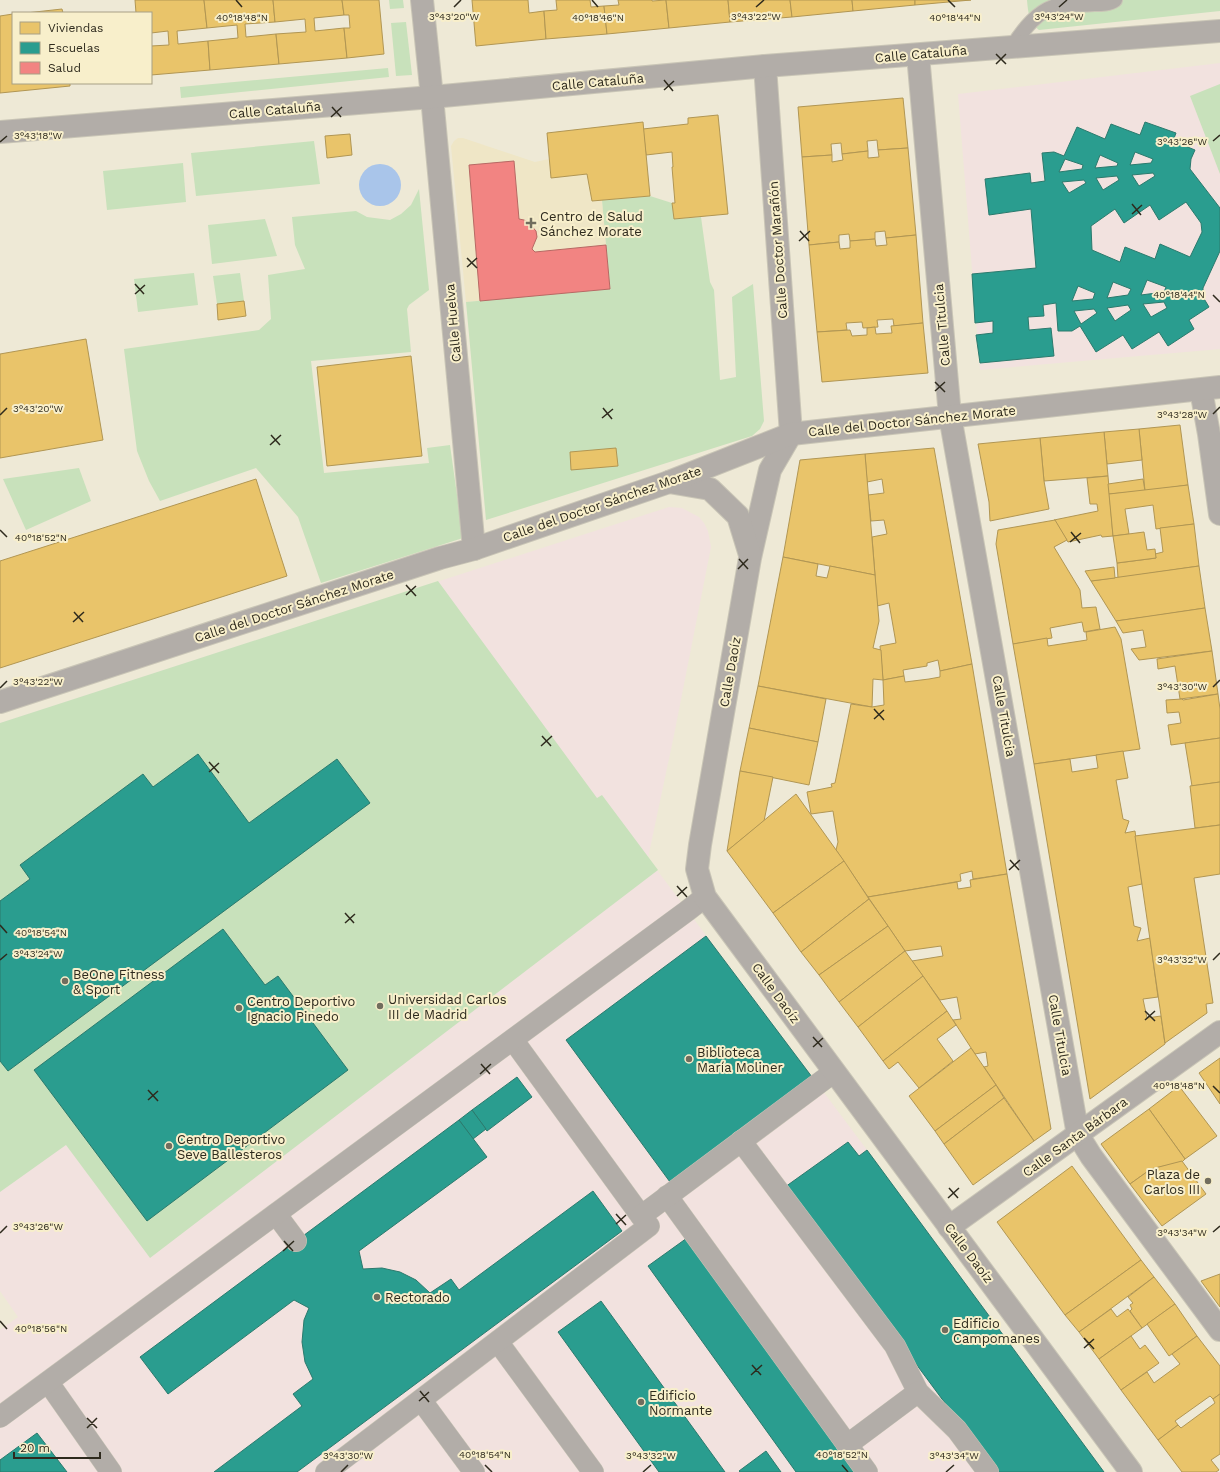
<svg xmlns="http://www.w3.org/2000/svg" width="1220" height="1472" font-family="'Work Sans',sans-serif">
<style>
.built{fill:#efe6c6}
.education{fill:#f2e2df}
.green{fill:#c8e1bb}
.water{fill:#a9c5ea}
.homes{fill:#e9c46a;stroke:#b19653}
.schools{fill:#2a9d8f;stroke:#2b7a6d;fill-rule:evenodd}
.health{fill:#f28482;stroke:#b76964}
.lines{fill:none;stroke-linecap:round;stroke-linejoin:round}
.service-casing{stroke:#c9c5b6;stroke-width:16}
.pedestrian-casing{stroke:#c9c5b6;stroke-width:22}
.minor-casing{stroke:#c9c5b6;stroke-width:24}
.service{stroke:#b2ada8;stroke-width:14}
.pedestrian{stroke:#b2ada8;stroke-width:21}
.minor{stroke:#b2ada8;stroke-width:22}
.ticks{fill:none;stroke:#2e2a1d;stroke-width:1.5}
.poi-dot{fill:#716d5e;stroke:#f8efcb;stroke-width:1.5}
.labels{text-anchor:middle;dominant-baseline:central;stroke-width:4;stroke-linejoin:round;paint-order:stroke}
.street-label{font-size:13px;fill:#2e2a1d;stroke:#f8efcb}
.poi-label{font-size:13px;fill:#2e2a1d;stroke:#f8efcb;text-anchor:start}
.ticks-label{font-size:10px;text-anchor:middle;fill:#2e2a1d;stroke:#f8efcb;stroke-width:4;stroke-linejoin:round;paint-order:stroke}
</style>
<rect width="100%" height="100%" fill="#eee9d6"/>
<!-- built -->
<path class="built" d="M458,138H463L535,162L549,159L551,178L587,174L592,201L602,200L610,289L466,302L451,146L454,141Z"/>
<!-- education -->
<g class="education">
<path d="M1220,63V349L980,370L958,94Z"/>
<path d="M669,507L682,508L699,517L704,523L708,531L711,547L674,735L648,858L867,1150L1104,1472H0V1330L18,1317L0,1291V723Z"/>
</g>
<!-- green -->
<g class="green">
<path d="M389,0H403L404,8L390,9Z"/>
<path d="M1027,0H1220V11L1039,30C1029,23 1028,12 1027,0Z"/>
<path d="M406,22L412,75L396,76L391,23Z"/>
<path d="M388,68L389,77L181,98L180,87Z"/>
<path d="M1220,84V174L1190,96Z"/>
<path d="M314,141L320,184L196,196L191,153Z"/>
<path d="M183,163L186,202L107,210L103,171Z"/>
<path d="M419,189L429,290L409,305L407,309L411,352L311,361L324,473L429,463L427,448L450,445L463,538L321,583L298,517L256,468L160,501L149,481L137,451L124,349L259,330L271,319L268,275L305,269L295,245L292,217L356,211L367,217L390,220L401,214L411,205Z"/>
<path d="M650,196L672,203L674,219L701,217L710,282L714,290L720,380L736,377L732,297L753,284L764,421L760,429L752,436L486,520L466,302L610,289L602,200Z"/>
<path d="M265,219L277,256L212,264L208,225Z"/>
<path d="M194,273L198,305L138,312L134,279Z"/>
<path d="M240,273L244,301L217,304L213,276Z"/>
<path d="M79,468L91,501L26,530L3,479Z"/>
<path d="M438,581L597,798L602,795L658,870L150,1258L66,1145L0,1192V723Z"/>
</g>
<!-- water -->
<circle class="water" cx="380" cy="185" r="21"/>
<!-- homes -->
<g class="homes">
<path d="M135,0H204L207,28L177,31L178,44L208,41L210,70L151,75V46L169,45L168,31L151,33V13H136Z"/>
<path d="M204,0H273L275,22L245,24L246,37L276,34L279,64L210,70L208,41L238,38L237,25L207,28Z"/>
<path d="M273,0H342L344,15L314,18L315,31L344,28L347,58L279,64L276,34L306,32L305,19L275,22Z"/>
<path d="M342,0H379L384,54L347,58L344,28H350L349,15H344Z"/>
<path d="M472,0H528L529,13L544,11L546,39L476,46Z"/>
<path d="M556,0H590L591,7L604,6L607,34L546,39L544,11L557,10Z"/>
<path d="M618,0H652V1L666,0L669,28L607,34L604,6L619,5Z"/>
<path d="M666,0H728L730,22L669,28Z"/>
<path d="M728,0H790L792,17L730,22Z"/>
<path d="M790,0H852L853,11L792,17Z"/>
<path d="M852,0H915V5L853,11Z"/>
<path d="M915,0H971L915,5Z"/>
<path d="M62,9L63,13H26Z"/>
<path d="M13,14V83H70V86L0,93V16Z"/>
<path d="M903,98L908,148L878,150L877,140L867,141L868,151L842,154L841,143L831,144L832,155L802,157L798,107Z"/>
<path d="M718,115L728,214L674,219L672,203H675L672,167H673L672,152L646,155L643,129L688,124V118Z"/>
<path d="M643,122L650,196L592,201L587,174L551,178L547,133Z"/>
<path d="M350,134L352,155L327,158L325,136Z"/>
<path d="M908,148L916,235L886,238L885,231L875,232V239L850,241L849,234L839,235V242L809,245L802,157L832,155V162L843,160L842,154L868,151V158L879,157L878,150Z"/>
<path d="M916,235L923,323L894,326L893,319L877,320L878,327L863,328L862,322L846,323L847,330L817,332L809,245L839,242L840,249L850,248V241L875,239L876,246L887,245L886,238Z"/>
<path d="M244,301L246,316L218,320L217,304Z"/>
<path d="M923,323L928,373L822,382L817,332L850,330L852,336L867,335V328L875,327L876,334L892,333L891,326Z"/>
<path d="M86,339L103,440L0,458V354Z"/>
<path d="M411,356L422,456L327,466L317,367Z"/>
<path d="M1180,425L1188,485L1145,491L1139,429Z"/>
<path d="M1139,429L1142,460L1107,464L1104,432Z"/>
<path d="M1104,432L1108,476L1044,481L1040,438Z"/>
<path d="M1040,438L1044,481L1049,509L990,521L989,502L978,444Z"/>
<path d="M616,448L618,466L571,470L570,452Z"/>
<path d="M934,448L972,664L940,671L938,660L927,663V666L903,670L904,676L883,680L880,646L896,643L889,603L877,606L875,575L872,537L887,534L884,520L871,521L868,495L884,493L882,479L867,482L865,454Z"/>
<path d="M865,454L875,575L783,557L800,460Z"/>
<path d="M1108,476L1113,536L1102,537L1101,535L1068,542L1054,520L1098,511L1097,504H1090L1087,478Z"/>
<path d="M256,479L287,576L0,668V561Z"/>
<path d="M1143,479L1145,491L1109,494L1108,484Z"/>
<path d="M1188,485L1194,524L1156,529L1153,505L1125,509L1129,534L1113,536L1109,494Z"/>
<path d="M1055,520L1067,540L1054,547L1080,590L1082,608L1096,607L1100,629L1084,632L1082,622L1050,628L1052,638L1013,644L996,544L998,530Z"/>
<path d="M1194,524L1199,566L1118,578L1117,563L1156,558L1155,554L1163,552L1160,528Z"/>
<path d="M1144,532L1147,550L1155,549L1156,558L1117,563L1113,536Z"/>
<path d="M783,557L818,564L816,576L827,578L830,566L875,575L879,621L873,648L881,650L883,680L873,679L872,707L758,686Z"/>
<path d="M1199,566L1205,608L1153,616L1116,621L1091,581Z"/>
<path d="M1114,567L1115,578L1091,581L1085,571Z"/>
<path d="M1205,608L1212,651L1139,660L1131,649L1146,647L1143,630L1123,633L1116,621Z"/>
<path d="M1115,627L1121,639L1140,749L1034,764L1013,644L1047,638L1048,646L1087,640L1086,632Z"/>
<path d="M1212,651L1218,694L1180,699L1175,666L1158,669L1157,659Z"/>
<path d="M972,664L1007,874L973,879L972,871L960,874L961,881L868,897L836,850L838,842L833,811L811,814L807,792L832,787L831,784L835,783L851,704L872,707L884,705L883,680L904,676L905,682L929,679L940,677V671Z"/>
<path d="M758,686L826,699L818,742L749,728Z"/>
<path d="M1218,694L1220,709V738L1171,745L1168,725L1181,723L1179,712L1167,713L1166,700L1182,699L1183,700Z"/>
<path d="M749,728L818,742L809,785L740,771Z"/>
<path d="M1220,738V782L1192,786L1185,743Z"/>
<path d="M1123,751L1128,778L1116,780L1123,819L1129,821L1125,833L1135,831L1142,884L1128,887L1134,926L1141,928L1137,941L1150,938L1158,997L1143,999L1147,1018L1161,1016L1165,1044L1090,1099L1034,764L1070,759L1072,772L1098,768L1096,755Z"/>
<path d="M740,771L773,777L764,821L727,851Z"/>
<path d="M1220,782V825L1195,828L1190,786Z"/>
<path d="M796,794L844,861L773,913L727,851Z"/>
<path d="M1220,825V874L1194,878L1213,1003L1206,1004L1207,1013L1165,1043L1135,836Z"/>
<path d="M844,861L869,899L801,952L773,913Z"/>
<path d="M1007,874L1051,1129L1034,1141L984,1067L988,1066L986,1052L975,1054L953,1020L961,1019L957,997L940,1000L912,961L943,956L941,946L905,951L868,897L957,882L958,889L971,887L970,880Z"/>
<path d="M869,899L888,926L819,975L801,952Z"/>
<path d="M888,926L905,951L839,1002L819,975Z"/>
<path d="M905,951L923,976L858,1027L839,1002Z"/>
<path d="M923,976L947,1011L883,1061L858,1027Z"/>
<path d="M947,1011L956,1025L937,1039L953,1061L919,1088L898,1062L889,1069L883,1061Z"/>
<path d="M971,1048L996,1085L935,1131L909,1096Z"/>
<path d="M1220,1058V1104L1199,1073Z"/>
<path d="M996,1085L1004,1098L944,1144L935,1131Z"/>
<path d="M1179,1086L1217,1136L1185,1159L1149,1109Z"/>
<path d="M1004,1098L1034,1141L973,1185L944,1144Z"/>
<path d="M1149,1109L1185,1159L1182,1162L1151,1169L1130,1184L1101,1144Z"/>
<path d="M1182,1161L1206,1194L1162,1226L1130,1184L1151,1169Z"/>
<path d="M1072,1166L1141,1260L1065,1315L997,1222Z"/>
<path d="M1141,1260L1154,1277L1079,1332L1065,1315Z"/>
<path d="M1220,1274V1307L1201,1281Z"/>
<path d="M1154,1277L1175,1304L1142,1328L1130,1311L1132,1309L1130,1305L1133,1303L1128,1297Z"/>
<path d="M1175,1304L1197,1336L1169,1356L1147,1324Z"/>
<path d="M1111,1309L1117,1317L1128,1309L1142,1328L1099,1359L1079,1332Z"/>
<path d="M1131,1336L1140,1349L1145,1345L1159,1363L1121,1390L1099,1359Z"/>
<path d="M1197,1336L1220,1366V1394L1213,1399L1210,1396L1175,1421L1178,1425L1158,1440L1121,1390L1147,1372L1154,1383L1180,1364L1172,1354Z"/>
<path d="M1220,1394V1454L1211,1460L1219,1470L1216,1472H1182L1158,1440L1178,1425L1181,1428L1215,1403L1213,1399Z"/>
</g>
<!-- schools -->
<g class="schools">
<path d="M1145,122L1176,133L1173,141L1195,150L1191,159L1190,169L1220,208V251L1203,288V297L1209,307L1189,320L1194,329L1168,346L1159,332L1132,349L1123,335L1096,352L1080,326L1072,331H1058L1056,303L1043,305L1044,316L1028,317L1029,330L1051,328L1054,356L980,363L976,335L993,333V321L975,323L972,274L1036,268L1031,209L989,215L985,179L1030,173L1031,183L1045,181L1042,153L1054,152L1064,156L1077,127L1105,139L1111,124L1140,135ZM1135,152L1153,159L1151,163L1130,165ZM1100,155L1118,163L1117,166L1095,168ZM1065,159L1083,165L1082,169L1059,172ZM1153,173L1155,176L1139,186L1132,175ZM1117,176L1119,180L1103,190L1096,178ZM1084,180L1086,183L1069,193L1062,182ZM1186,202L1201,223L1202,232L1190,257L1160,244L1155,259L1125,247L1120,262L1092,250L1091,226L1115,209L1124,223L1150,205L1159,220ZM1147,280L1166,287L1164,292L1141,295ZM1113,282L1131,289L1128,295L1107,298ZM1078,286L1095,293L1093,299L1072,301ZM1164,302L1167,308L1151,317L1143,304ZM1128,305L1131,310L1115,321L1107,308ZM1094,309L1097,313L1081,324L1074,311Z"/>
<path d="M198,754L249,823L337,759L370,803L8,1071L0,1061V901L30,879L20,865L143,774L153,787Z"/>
<path d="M223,929L265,985L278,976L348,1070L147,1221L34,1070Z"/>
<path d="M706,936L812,1077L670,1182L566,1040Z"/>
<path d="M517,1077L532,1097L487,1131L472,1110Z"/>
<path d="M472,1110L486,1129L473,1139L459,1120Z"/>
<path d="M459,1120L487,1157L359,1251L363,1269L382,1268L400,1272L416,1280L430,1293L451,1279L459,1290L593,1191L622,1231L297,1472H214L302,1406L293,1394L313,1379L305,1362L302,1342L304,1320L309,1308L294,1300L168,1394L140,1357Z"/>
<path d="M848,1142L859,1156L867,1150L1104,1472H996L785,1187Z"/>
<path d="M687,1238L855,1472H796L648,1266Z"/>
<path d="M601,1301L725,1472H659L558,1332Z"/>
<path d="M37,1433L67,1472H0V1460Z"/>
<path d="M766,1451L781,1472H740L739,1471Z"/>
</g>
<!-- health -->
<path class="health" d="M514,161L519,219L524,220L528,222L536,231L537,237L532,249L535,252L606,245L610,289L480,301L469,165Z"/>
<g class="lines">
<!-- service casing -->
<g class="service-casing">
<path id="service" d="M1012,47C1023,30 1038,9 1060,5C1071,4 1083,5 1094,4C1101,4 1110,4 1115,0"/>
</g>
<!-- pedestrian casing -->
<g class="pedestrian-casing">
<g id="pedestrian">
<path d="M513,1040L641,1216"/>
<path d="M741,1141L895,1346L918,1392L957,1430L988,1472"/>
<path d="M667,1196L867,1472"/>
<path d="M276,1214L296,1241"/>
<path d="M498,1342L593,1472"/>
<path d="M48,1382L111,1472"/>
<path d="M421,1400L474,1472"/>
<path d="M0,1417L687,911L705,897"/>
<path d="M847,1445L918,1392"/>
<path d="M326,1472L649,1226L641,1216L834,1072"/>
</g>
</g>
<!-- minor casing -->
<g class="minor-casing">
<g id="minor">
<path d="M422,0L432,97L474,549"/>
<path d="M918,55L950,416L1078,1135L1091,1156L1220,1330"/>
<path d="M765,66L791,434"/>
<path d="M0,132L432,97L765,66L1220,31"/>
<path d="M1201,390L1209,434L1220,514"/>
<path d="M791,434L770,470L750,558L700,845L697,869L705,897L1131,1472"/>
<path d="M669,482L710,489L738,516L750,555"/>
<path d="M0,702L440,558L474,549L669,482L791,434L1220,387"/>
<path d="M949,1227L1220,1032"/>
</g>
</g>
<!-- service -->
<use href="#service" class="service"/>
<!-- pedestrian -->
<use href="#pedestrian" class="pedestrian"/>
<!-- minor -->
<use href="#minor" class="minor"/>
</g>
<!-- ticks -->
<path class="ticks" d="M236,0L242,7M592,0L598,7M948,0L955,7M454,7L461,0M756,7L764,0M1059,7L1067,0M996,54L1006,64M996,64L1006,54M664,80L673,91M664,90L674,81M332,107L341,117M331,117L342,107M1213,141L1220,135M0,142L7,136M1132,204L1141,215M1132,214L1142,205M800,231L809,241M799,241L810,231M467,258L477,268M467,267L477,258M135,284L144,294M135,294L145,285M1213,295L1220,302M935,382L945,392M935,391L945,382M603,408L612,419M1213,414L1220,407M0,415L7,408M602,418L613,409M271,435L280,445M270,445L281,435M0,530L7,537M1071,532L1080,543M1070,542L1081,533M739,559L748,569M738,569L748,559M406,585L416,596M406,595L416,586M74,612L83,622M73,622L84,612M1213,687L1220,680M0,688L7,681M874,709L884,720M874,719L884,710M542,736L551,746M541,746L552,736M209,762L219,773M209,772L219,763M1010,860L1019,870M1009,870L1020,860M677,886L687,897M677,896L687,887M345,913L354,923M345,923L355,914M0,925L7,933M0,960L7,954M1213,960L1220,953M1145,1011L1155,1021M1145,1020L1155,1011M813,1037L822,1047M813,1047L823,1038M481,1064L490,1074M480,1074L491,1064M1213,1086L1220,1093M148,1090L158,1101M148,1100L158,1091M949,1188L958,1198M948,1198L959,1188M616,1214L626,1225M616,1224L626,1215M1213,1232L1220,1226M0,1233L7,1226M284,1241L293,1251M283,1251L294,1241M0,1321L7,1329M1084,1338L1094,1349M1084,1348L1094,1339M752,1365L761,1375M751,1375L762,1365M420,1391L429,1402M419,1401L429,1392M87,1418L97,1428M87,1428L97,1418M485,1465L492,1472M842,1465L848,1472M341,1472L348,1465M643,1472L651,1465M946,1472L954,1465"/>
<!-- markers -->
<g class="poi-dot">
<path d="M529 217h4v4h4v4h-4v4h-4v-4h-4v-4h4z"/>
<circle cx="65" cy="981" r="4"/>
<circle cx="380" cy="1006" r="4"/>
<circle cx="239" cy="1008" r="4"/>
<circle cx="689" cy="1059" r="4"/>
<circle cx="169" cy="1146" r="4"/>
<circle cx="1208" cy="1181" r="4"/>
<circle cx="377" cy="1297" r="4"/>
<circle cx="945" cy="1330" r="4"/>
<circle cx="641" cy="1402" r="4"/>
</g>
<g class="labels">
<!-- street labels -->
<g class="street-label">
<text transform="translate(921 54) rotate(-5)">Calle Cataluña</text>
<text transform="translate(598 82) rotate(-5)">Calle Cataluña</text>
<text transform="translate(275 110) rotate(-5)">Calle Cataluña</text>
<text transform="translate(778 250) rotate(-94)">Calle Doctor Marañón</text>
<text transform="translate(453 323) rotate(-95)">Calle Huelva</text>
<text transform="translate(942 325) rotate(-95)">Calle Titulcia</text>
<text transform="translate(912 421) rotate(-6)">Calle del Doctor Sánchez Morate</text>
<text transform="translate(602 504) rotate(-19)">Calle del Doctor Sánchez Morate</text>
<text transform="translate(294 606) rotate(-18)">Calle del Doctor Sánchez Morate</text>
<text transform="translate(730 672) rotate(-80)">Calle Daoíz</text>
<text transform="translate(1004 716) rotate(80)">Calle Titulcia</text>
<text transform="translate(776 993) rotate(54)">Calle Daoíz</text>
<text transform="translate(1060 1035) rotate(80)">Calle Titulcia</text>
<text transform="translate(1075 1137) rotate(-36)">Calle Santa Bárbara</text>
<text transform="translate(969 1253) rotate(53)">Calle Daoíz</text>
</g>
<!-- poi labels -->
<g class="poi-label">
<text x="540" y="216">Centro de Salud<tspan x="540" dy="15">Sánchez Morate</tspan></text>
<text x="73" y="974">BeOne Fitness<tspan x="73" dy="15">&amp; Sport</tspan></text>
<text x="388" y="999">Universidad Carlos<tspan x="388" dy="15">III de Madrid</tspan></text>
<text x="247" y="1001">Centro Deportivo<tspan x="247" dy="15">Ignacio Pinedo</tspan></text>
<text x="697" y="1052">Biblioteca<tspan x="697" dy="15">María Moliner</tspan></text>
<text x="177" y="1139">Centro Deportivo<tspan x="177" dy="15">Seve Ballesteros</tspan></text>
<text x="1200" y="1174" text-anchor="end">Plaza de<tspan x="1200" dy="15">Carlos III</tspan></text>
<text x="385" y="1297">Rectorado</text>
<text x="953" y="1323">Edificio<tspan x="953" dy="15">Campomanes</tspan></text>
<text x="649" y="1395">Edificio<tspan x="649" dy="15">Normante</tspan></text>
</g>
</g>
<g class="ticks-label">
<text x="454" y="20">3°43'20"W</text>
<text x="756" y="20">3°43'22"W</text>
<text x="1059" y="20">3°43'24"W</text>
<text x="242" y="21">40°18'48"N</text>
<text x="955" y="21">40°18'44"N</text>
<text x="598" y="21">40°18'46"N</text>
<text x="38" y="139">3°43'18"W</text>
<text x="1182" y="145">3°43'26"W</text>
<text x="1179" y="298">40°18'44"N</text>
<text x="38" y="412">3°43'20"W</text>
<text x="1182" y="418">3°43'28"W</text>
<text x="41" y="541">40°18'52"N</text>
<text x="38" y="685">3°43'22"W</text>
<text x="1182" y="690">3°43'30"W</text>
<text x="41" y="936">40°18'54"N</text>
<text x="38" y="957">3°43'24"W</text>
<text x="1182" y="963">3°43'32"W</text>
<text x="1179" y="1089">40°18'48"N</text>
<text x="38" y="1230">3°43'26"W</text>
<text x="1182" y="1236">3°43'34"W</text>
<text x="41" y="1332">40°18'56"N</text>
<text x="485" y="1458">40°18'54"N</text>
<text x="842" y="1458">40°18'52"N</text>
<text x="348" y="1459">3°43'30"W</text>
<text x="651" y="1459">3°43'32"W</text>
<text x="954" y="1459">3°43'34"W</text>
</g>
<!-- legend -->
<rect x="12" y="12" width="140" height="72" fill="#f8efcb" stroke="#a7a085"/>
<rect x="20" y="22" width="20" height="12" fill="#e9c46a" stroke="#a7a085"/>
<text x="48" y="32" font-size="12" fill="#2e2a1d">Viviendas</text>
<rect x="20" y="42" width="20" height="12" fill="#2a9d8f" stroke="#a7a085"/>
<text x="48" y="52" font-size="12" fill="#2e2a1d">Escuelas</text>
<rect x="20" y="62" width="20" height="12" fill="#f28482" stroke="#a7a085"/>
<text x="48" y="72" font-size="12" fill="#2e2a1d">Salud</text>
<!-- scale -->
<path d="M14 1452v6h86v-6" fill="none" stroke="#2e2a1d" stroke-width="2"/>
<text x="20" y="1452" font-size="12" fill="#2e2a1d" stroke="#f8efcb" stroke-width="3" paint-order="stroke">20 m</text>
</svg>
